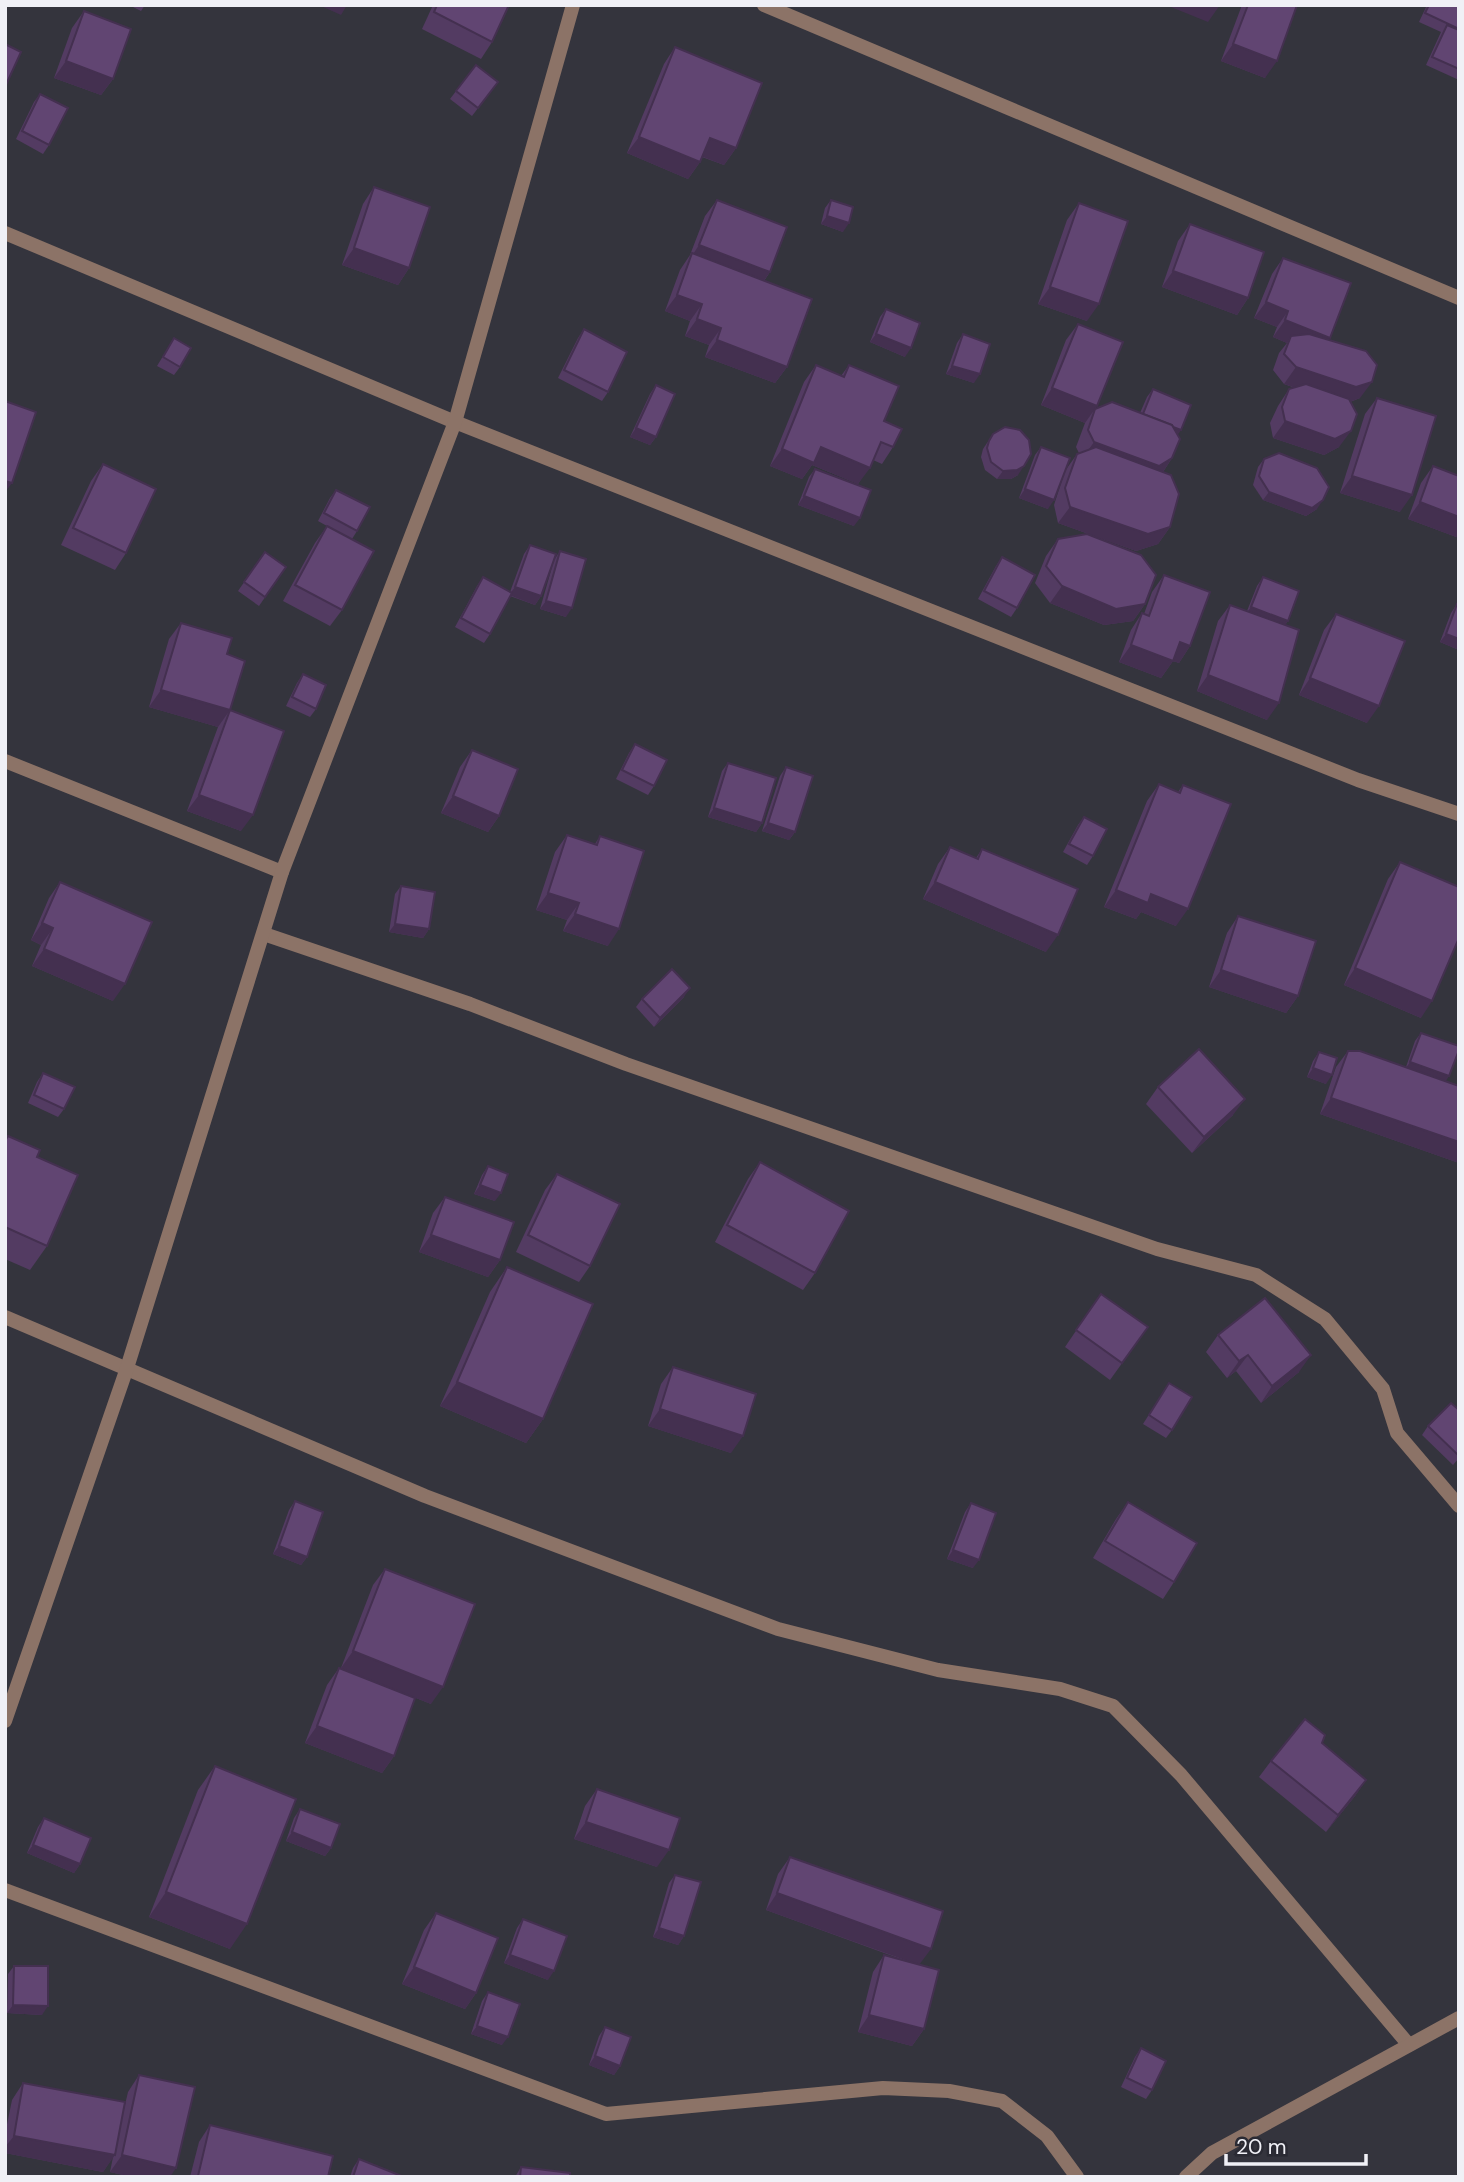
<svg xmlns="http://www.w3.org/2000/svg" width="1464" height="2182" font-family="'DM Sans',sans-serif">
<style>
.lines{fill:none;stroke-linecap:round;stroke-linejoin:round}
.minor{stroke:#8c7367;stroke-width:14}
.wall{fill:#533b62}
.shaded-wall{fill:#443050}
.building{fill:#614572;stroke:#443050;stroke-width:2}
</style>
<rect width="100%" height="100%" fill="#34343d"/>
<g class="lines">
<!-- minor -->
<g class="minor">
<path d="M764,5L1459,298"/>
<path d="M5,233L455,422L1358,780L1459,814"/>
<path d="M5,761L282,872"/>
<path d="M264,934L470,1004L626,1064L1157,1249L1256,1275L1325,1319L1383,1389L1397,1433L1459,1506"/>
<path d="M5,1317L425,1496L778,1629L938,1670L1060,1689L1113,1706L1181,1775L1409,2045"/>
<path d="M5,1721L127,1368L282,872L455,422L573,5"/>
<path d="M5,1890L606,2114L883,2088L949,2091L1002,2101L1047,2136L1077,2177"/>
<path d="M1186,2177L1212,2153L1459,2018"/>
</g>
</g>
<!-- wall -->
<g class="wall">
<path d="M129,5H145L141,11Z"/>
<path d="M433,5H509L492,42L481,59L422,29Z"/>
<path d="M1242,5H1297L1265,78L1221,61Z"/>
<path d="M1427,5H1459V80L1426,65L1441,32L1419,22Z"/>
<path d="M84,11L113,79L101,95L54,78L72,28Z"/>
<path d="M675,47L736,148L724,165L702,157L700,162L688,179L627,153L664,64Z"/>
<path d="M476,65L498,82L472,116L450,99Z"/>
<path d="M40,94L49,145L43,154L16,139L34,102Z"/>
<path d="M374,187L409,268L398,285L342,265L363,204Z"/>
<path d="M717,200L770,272L764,281L787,367L775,383L705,357L709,345L685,336L690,321L665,311L680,270L690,255L705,216Z"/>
<path d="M831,200L843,232L821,224L825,208Z"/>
<path d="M1079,203L1087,321L1038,304L1067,220Z"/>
<path d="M1190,224L1248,298L1237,315L1162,287L1178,241Z"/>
<path d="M1283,258L1360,398L1350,402L1339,447L1324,455L1273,438L1270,423L1278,406L1289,389L1295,388L1284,384L1273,370L1279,353L1287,343L1273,337L1277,327L1254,318L1272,274Z"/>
<path d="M886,309L905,357L870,342L880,317Z"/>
<path d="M1078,324L1096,408L1140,413L1147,397L1153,389L1177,435L1172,458L1163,472L1170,527L1158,544L1136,551L1058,523L1054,505L1065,471L1077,454L1079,453L1076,447L1085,423L1041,405L1066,340Z"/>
<path d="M584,329L608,392L602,401L558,378L578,338Z"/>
<path d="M963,334L974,383L946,374L957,343Z"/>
<path d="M174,338L180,367L174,375L157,366Z"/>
<path d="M816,365L841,376L849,365L884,421L893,447L882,464L873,460L858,484L812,465L802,479L770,466L804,382Z"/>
<path d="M656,385V437L650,445L630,437L650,394Z"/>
<path d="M1377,398L1400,512L1340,493L1365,414Z"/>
<path d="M993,434L1018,475L1011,479H997L985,470L981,457L983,449Z"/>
<path d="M1041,447L1048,509L1019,498L1035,455Z"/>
<path d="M1264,459L1317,509L1306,516L1263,500L1253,485L1258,467Z"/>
<path d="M103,464L126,553L115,570L61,545L91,481Z"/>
<path d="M1433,466L1459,476V538L1408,519L1421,483Z"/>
<path d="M815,469L854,526L798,505L809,477Z"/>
<path d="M336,490L357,531L352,539L342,610L330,626L283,601L315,543L327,526L318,521L330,498Z"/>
<path d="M1058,539L1145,604L1133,621L1104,625L1050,603L1035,583L1046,556Z"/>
<path d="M530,545L541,596L535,605L510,596L490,634L484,643L455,627L477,586L483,577L510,592L524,554Z"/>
<path d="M560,551L566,617L540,609L554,560Z"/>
<path d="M265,552L286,567L259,606L238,591Z"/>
<path d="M1002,557L1017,608L1011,617L978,599L996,566Z"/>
<path d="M1164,575L1190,646L1179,663L1173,661L1161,678L1119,662L1131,630L1142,613L1144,614L1152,592Z"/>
<path d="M1263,577L1288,621L1285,625L1267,720L1197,691L1218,621L1230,605L1247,611L1257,586Z"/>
<path d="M1457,604L1459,605V650L1440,642L1451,613Z"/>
<path d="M1336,614L1367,723L1299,695L1324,630Z"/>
<path d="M181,623L227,654L230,710L241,831L187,811L218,727L149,707L169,639Z"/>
<path d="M303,674L316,709L310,717L286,706L297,683Z"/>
<path d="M635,744L654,786L648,795L616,779L629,753Z"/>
<path d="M472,750L499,816L488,832L441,813L460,767Z"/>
<path d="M728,763L762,823L756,832L708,817L722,771Z"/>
<path d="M786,767L795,832L789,840L762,831L780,776Z"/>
<path d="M1159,784L1178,792L1183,785L1176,926L1141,912L1136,919L1104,907L1147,801Z"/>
<path d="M1084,817L1093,856L1087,865L1063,852L1078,825Z"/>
<path d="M567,835L595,844L600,836L608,946L563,931L567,920L536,910L555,852Z"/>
<path d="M950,847L976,858L982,849L1046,952L923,899L938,864Z"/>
<path d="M1400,862L1421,1018L1344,985L1388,879Z"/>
<path d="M60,882L113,1001L32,966L41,945L31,940L49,898Z"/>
<path d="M401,886L429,929L423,938L389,932L395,894Z"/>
<path d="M1238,916L1298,996L1286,1013L1209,987L1227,933Z"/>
<path d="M684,997L654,1027L636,1007L642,999Z"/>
<path d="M1421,1033L1449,1076L1445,1081L1459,1086V1163L1320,1114L1336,1067L1348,1051L1406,1067L1415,1041Z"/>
<path d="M1319,1052L1326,1084L1307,1077L1313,1061Z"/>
<path d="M43,1073L64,1109L58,1117L28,1103L37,1082Z"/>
<path d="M1158,1087L1233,1115L1192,1153L1146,1104Z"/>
<path d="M8,1136L37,1157L47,1246L30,1270L5,1259V1139Z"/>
<path d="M760,1162L815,1273L803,1290L715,1242L748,1179Z"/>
<path d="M488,1166L495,1201L474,1194L482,1175Z"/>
<path d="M557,1174L590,1266L579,1282L516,1252L545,1190Z"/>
<path d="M445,1197L500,1260L488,1277L419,1252L433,1213Z"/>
<path d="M507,1267L543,1419L526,1443L440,1406L490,1292Z"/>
<path d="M1101,1294L1148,1327L1110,1380L1065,1347Z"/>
<path d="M1218,1335L1299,1372L1261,1403L1236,1371L1227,1378L1206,1352Z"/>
<path d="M673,1367L731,1453L648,1426L661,1384Z"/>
<path d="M1169,1383L1172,1430L1166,1438L1143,1424Z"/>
<path d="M1459,1410V1458L1453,1465L1422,1435L1428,1426Z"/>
<path d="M295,1501L307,1557L301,1565L273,1554L289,1510Z"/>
<path d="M1128,1502L1174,1582L1163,1599L1093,1558L1116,1519Z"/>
<path d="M971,1503L973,1568L947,1559L965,1512Z"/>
<path d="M385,1569L431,1704L341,1668L373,1585Z"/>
<path d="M339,1668L394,1756L382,1773L305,1743L327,1685Z"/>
<path d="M1271,1761L1366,1780L1355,1796L1326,1832L1259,1777Z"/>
<path d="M215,1766L230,1949L149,1917L198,1790Z"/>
<path d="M597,1789L657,1867L574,1839L585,1806Z"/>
<path d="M300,1809L331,1848L325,1856L286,1841L294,1818Z"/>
<path d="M44,1818L80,1864L74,1873L27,1853L38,1827Z"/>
<path d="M790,1857L919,1965L924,2029L912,2046L858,2032L873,1972L884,1955L909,1962L766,1910L778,1874Z"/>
<path d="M675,1875L684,1936L678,1945L653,1937L669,1883Z"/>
<path d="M436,1913L476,1993L465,2009L402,1984L424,1930Z"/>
<path d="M523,1919L548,1980L504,1963L517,1928Z"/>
<path d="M14,1966L42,2015L7,2013L8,1974Z"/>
<path d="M488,1992L502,2045L471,2034L482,2001Z"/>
<path d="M605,2027L620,2066L614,2075L589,2065L599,2036Z"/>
<path d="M1141,2048L1152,2090L1146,2099L1121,2087L1135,2057Z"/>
<path d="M139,2075L170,2177H132L110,2172L113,2157L103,2172L5,2153V2134L12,2100L23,2083L121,2122L128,2092Z"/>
<path d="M210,2125L328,2177H190L199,2142Z"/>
<path d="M359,2159L404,2177H350L353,2168Z"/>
<path d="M521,2167L570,2177H515Z"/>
</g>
<!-- shaded-wall -->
<g class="shaded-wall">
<path d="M319,5H347L341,15Z"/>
<path d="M1166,5H1220L1208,22Z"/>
<path d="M1233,44L1277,61L1265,78L1221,61Z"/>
<path d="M66,61L113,79L101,95L54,78Z"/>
<path d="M639,137L700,162L688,179L627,153Z"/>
<path d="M710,138L736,148L724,165L698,155Z"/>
<path d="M827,216L849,223L843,232L821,224Z"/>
<path d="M699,245L770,272L758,289L690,259Z"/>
<path d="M354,248L409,268L398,285L342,265Z"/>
<path d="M1173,271L1248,298L1237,315L1162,287Z"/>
<path d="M1050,287L1099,304L1087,321L1038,304Z"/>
<path d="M677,295L702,304L690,321L665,311Z"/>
<path d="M1266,302L1288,311L1277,327L1254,318Z"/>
<path d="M697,319L721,328L709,345L685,336Z"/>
<path d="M1285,320L1330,338L1318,355L1291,336L1287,343L1273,337Z"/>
<path d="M876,334L911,348L905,357L870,342Z"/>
<path d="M717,340L787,367L775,383L705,357Z"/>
<path d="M952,366L980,374L974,383L946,374Z"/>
<path d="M1296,367L1372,382L1360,398L1344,404L1284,384Z"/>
<path d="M1052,388L1097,406L1085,423L1041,405Z"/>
<path d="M1142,414L1181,430L1175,439Z"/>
<path d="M1285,421L1351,431L1339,447L1324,455L1273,438Z"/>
<path d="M636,428L656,437L650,445L630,437Z"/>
<path d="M1094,442L1172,458L1161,475L1082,459Z"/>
<path d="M821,447L870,468L858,484L812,465L802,479L770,466L782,449Z"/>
<path d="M1024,466L1018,475L1011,479H997L1003,471Z"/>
<path d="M1352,476L1412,495L1400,512L1340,493Z"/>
<path d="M5,481L12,483L5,492Z"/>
<path d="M1025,489L1054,500L1048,509L1019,498Z"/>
<path d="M1269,492L1323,500L1317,509L1306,516L1263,500Z"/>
<path d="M804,496L860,518L854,526L798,505Z"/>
<path d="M1420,502L1459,517V538L1408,519Z"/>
<path d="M1070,507L1170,527L1158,544L1136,551L1058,523Z"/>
<path d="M1062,586L1145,604L1133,621L1104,625L1050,603Z"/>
<path d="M515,587L541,596L535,605L509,595Z"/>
<path d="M546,601L572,608L566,617L540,609Z"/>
<path d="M1251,607L1288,621L1282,629L1245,615Z"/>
<path d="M1446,634L1459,639V650L1440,642Z"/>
<path d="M1180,642L1190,646L1179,663L1173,661L1161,678L1119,662L1131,645Z"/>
<path d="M1208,675L1279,703L1267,720L1197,691Z"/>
<path d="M1310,678L1379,706L1367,723L1299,695Z"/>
<path d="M161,690L230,710L218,727L149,707Z"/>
<path d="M199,795L253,815L241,831L187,811Z"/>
<path d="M453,796L499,816L488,832L441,813Z"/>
<path d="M714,808L762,823L756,832L708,817Z"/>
<path d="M768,823L795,832L789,840L762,831Z"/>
<path d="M935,882L1058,935L1046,952L923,899Z"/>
<path d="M1116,890L1151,894L1188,909L1176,926L1141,912L1136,919L1104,907Z"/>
<path d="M548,893L579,903L567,920L536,910Z"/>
<path d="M575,914L619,929L608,946L563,931Z"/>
<path d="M42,923L53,928L41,945L31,940Z"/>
<path d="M395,924L429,929L423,938L389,932Z"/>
<path d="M44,949L125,984L113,1001L32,966Z"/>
<path d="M1355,968L1432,1001L1421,1018L1344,985Z"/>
<path d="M1221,970L1298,996L1286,1013L1209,987Z"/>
<path d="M690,988L684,997L654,1027L660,1018Z"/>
<path d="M1410,1062L1449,1076L1443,1085L1404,1071Z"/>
<path d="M1313,1068L1332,1075L1326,1084L1307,1077Z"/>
<path d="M1331,1098L1459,1142V1163L1320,1114Z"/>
<path d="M1245,1099L1233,1115L1192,1153L1204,1137Z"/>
<path d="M480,1185L501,1193L495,1201L474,1194Z"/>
<path d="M431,1235L500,1260L488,1277L419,1252Z"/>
<path d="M1248,1355L1236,1371L1227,1378L1239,1361Z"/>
<path d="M1311,1355L1299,1372L1261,1403L1272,1386Z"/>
<path d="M457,1382L543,1419L526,1443L440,1406Z"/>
<path d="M660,1409L743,1436L731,1453L648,1426Z"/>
<path d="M279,1546L307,1557L301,1565L273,1554Z"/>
<path d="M953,1550L979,1560L973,1568L947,1559Z"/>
<path d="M353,1651L443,1687L431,1704L341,1668Z"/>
<path d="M317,1726L394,1756L382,1773L305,1743Z"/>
<path d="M1366,1780L1355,1796L1326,1832L1338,1815Z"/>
<path d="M586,1822L669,1850L657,1867L574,1839Z"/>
<path d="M292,1832L331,1848L325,1856L286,1841Z"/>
<path d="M33,1845L80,1864L74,1873L27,1853Z"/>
<path d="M166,1892L247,1924L230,1949L149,1917Z"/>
<path d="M777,1893L931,1949L919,1965L766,1910Z"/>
<path d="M659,1928L684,1936L678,1945L653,1937Z"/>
<path d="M510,1955L554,1971L548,1980L504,1963Z"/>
<path d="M414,1967L476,1993L465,2009L402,1984Z"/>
<path d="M13,2005L48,2006L42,2015L7,2013Z"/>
<path d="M869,2015L924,2029L912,2046L858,2032Z"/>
<path d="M477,2026L508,2037L502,2045L471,2034Z"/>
<path d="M595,2056L620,2066L614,2075L589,2065Z"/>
<path d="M14,2136L115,2155L103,2172L5,2153V2147Z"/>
<path d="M122,2155L176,2168L170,2177H132L110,2172Z"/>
</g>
<!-- building -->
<g class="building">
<path d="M437,5H509L492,42L434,12Z"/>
<path d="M1248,5H1297L1277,61L1233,44Z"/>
<path d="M1429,5H1459V29L1425,13Z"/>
<path d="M84,11L131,29L113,79L66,61Z"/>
<path d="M1447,25L1459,30V69L1432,57Z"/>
<path d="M5,44L21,52L5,87Z"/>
<path d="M675,47L762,83L736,148L710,138L700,162L639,137Z"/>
<path d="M476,65L498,82L478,108L456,91Z"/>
<path d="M40,94L68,108L49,145L22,131Z"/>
<path d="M374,187L430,207L409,268L354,248Z"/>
<path d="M717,200L787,227L770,272L699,245Z"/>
<path d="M831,200L853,207L849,223L827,216Z"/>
<path d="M1079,203L1128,221L1099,304L1050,287Z"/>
<path d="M1190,224L1264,252L1248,298L1173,271Z"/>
<path d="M692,253L812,299L787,367L717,340L721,328L697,319L702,304L677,295Z"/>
<path d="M1283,258L1351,283L1330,338L1285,320L1288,311L1266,302Z"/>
<path d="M886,309L920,323L911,348L876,334Z"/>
<path d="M1078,324L1123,342L1097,406L1052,388Z"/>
<path d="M584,329L627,352L608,392L564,370Z"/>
<path d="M963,334L990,344L980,374L952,366Z"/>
<path d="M1309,334L1366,351L1377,365L1372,382L1356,387L1296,367L1284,354L1291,336Z"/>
<path d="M174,338L191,348L180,367L163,357Z"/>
<path d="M816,365L844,377L849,365L899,386L884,421L902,429L893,447L881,442L870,468L821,447L814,463L782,449Z"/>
<path d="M1306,384L1349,399L1357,414L1351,431L1335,439L1285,421L1282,407L1289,389Z"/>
<path d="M656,385L675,394L656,437L636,428Z"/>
<path d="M1153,389L1191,405L1181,430L1173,427L1172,425L1143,414Z"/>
<path d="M1377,398L1436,416L1412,495L1352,476Z"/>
<path d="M5,401L36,412L12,483L5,481Z"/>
<path d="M1112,402L1172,425L1180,439L1172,458L1159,466L1094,442L1088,430L1095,409Z"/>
<path d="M1005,427L1020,430L1029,440L1031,454L1024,466L1017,470L1003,471L991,462L987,448L989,441L993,434Z"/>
<path d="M1041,447L1070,458L1054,500L1025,489Z"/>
<path d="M1096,447L1171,475L1179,494L1170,527L1148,534L1070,507L1065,488L1077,454Z"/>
<path d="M1279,453L1317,468L1329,487L1323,500L1312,508L1269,492L1259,476L1264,459Z"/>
<path d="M103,464L156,489L126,553L73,528Z"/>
<path d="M1433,466L1459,476V517L1420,502Z"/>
<path d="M815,469L871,490L860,518L804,496Z"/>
<path d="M336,490L370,507L357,531L324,513Z"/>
<path d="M327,526L374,551L342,610L295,585Z"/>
<path d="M1087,534L1141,555L1156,575L1145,604L1116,609L1062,586L1046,566L1058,539Z"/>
<path d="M530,545L556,554L541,596L515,587Z"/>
<path d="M560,551L586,559L572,608L546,601Z"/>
<path d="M265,552L286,567L265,597L244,582Z"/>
<path d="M1002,557L1035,575L1017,608L984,591Z"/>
<path d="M1164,575L1210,592L1190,646L1180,642L1173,661L1131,645L1142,613L1149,616Z"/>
<path d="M483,577L512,593L490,634L461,618Z"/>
<path d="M1263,577L1299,591L1288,621L1251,607Z"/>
<path d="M1457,604L1459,605V639L1446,634Z"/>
<path d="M1230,605L1299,630L1279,703L1208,675Z"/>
<path d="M1336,614L1405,641L1379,706L1310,678Z"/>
<path d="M181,623L232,638L227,654L245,661L230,710L161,690Z"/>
<path d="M303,674L326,685L316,709L292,697Z"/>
<path d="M230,710L284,731L253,815L199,795Z"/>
<path d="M635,744L667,760L654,786L622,770Z"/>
<path d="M472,750L518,769L499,816L453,796Z"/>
<path d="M728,763L776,778L762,823L714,808Z"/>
<path d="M786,767L813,776L795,832L768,823Z"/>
<path d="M1159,784L1180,793L1183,785L1231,804L1188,909L1151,894L1148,903L1116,890Z"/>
<path d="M1084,817L1107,829L1093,856L1069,844Z"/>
<path d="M567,835L597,845L600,836L644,851L619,929L575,914L579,903L548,893Z"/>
<path d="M950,847L978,859L982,849L1078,889L1058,935L935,882Z"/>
<path d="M1400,862L1459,887V938L1432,1001L1355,968Z"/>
<path d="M60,882L152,922L125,984L44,949L53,928L42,923Z"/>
<path d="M401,886L435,892L429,929L395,924Z"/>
<path d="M1238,916L1316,941L1298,996L1221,970Z"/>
<path d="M672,969L690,988L660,1018L642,999Z"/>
<path d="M1421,1033L1459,1046V1050L1449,1076L1410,1062Z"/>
<path d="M1199,1049L1245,1099L1204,1137L1158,1087Z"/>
<path d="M1348,1051H1360L1459,1086V1142L1331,1098Z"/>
<path d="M1319,1052L1337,1058L1332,1075L1313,1068Z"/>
<path d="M43,1073L75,1087L64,1109L34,1095Z"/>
<path d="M8,1136L40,1150L37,1157L78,1175L47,1246L5,1227V1141Z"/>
<path d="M760,1162L849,1211L815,1273L727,1225Z"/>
<path d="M488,1166L508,1174L501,1193L480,1185Z"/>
<path d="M557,1174L620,1204L590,1266L528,1235Z"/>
<path d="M445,1197L514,1222L500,1260L431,1235Z"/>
<path d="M507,1267L593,1304L543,1419L457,1382Z"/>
<path d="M1101,1294L1148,1327L1122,1363L1076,1330Z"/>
<path d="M1265,1298L1311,1355L1272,1386L1248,1355L1239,1361L1218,1335Z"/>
<path d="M673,1367L756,1394L743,1436L660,1409Z"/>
<path d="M1169,1383L1192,1397L1172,1430L1149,1415Z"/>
<path d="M1451,1403L1459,1410V1456L1428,1426Z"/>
<path d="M295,1501L323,1512L307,1557L279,1546Z"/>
<path d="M1128,1502L1197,1543L1174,1582L1105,1541Z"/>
<path d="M971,1503L996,1513L979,1560L953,1550Z"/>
<path d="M385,1569L475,1604L443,1687L353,1651Z"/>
<path d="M339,1668L415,1698L394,1756L317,1726Z"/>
<path d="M1305,1719L1325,1735L1322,1743L1366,1780L1338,1815L1271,1761Z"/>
<path d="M215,1766L296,1799L247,1924L166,1892Z"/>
<path d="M597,1789L680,1818L669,1850L586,1822Z"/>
<path d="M300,1809L340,1824L331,1848L292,1832Z"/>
<path d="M44,1818L91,1838L80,1864L33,1845Z"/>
<path d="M790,1857L943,1911L931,1949L777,1893Z"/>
<path d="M675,1875L701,1882L684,1936L659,1928Z"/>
<path d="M436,1913L498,1938L476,1993L414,1967Z"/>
<path d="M523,1919L567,1936L554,1971L510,1955Z"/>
<path d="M884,1955L939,1970L924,2029L869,2015Z"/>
<path d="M14,1966H48V2006L13,2005Z"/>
<path d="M488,1992L520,2004L508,2037L477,2026Z"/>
<path d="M605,2027L631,2037L620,2066L595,2056Z"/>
<path d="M1141,2048L1166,2061L1152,2090L1127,2078Z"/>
<path d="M139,2075L195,2087L176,2168L122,2155Z"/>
<path d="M23,2083L125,2102L115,2155L14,2136Z"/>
<path d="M210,2125L333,2156L328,2177H202L198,2176Z"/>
<path d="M359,2159L404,2177H353Z"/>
<path d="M521,2167L570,2173V2177H520Z"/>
</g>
<!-- border -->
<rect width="1464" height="2182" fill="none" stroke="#f0f0f6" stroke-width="14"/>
<!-- scale -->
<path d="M1226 2154v10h140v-10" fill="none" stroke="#f0f0f6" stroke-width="3.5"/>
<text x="1236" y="2154" font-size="21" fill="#f0f0f6" stroke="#2a2a33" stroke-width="5" paint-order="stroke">20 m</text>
</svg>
